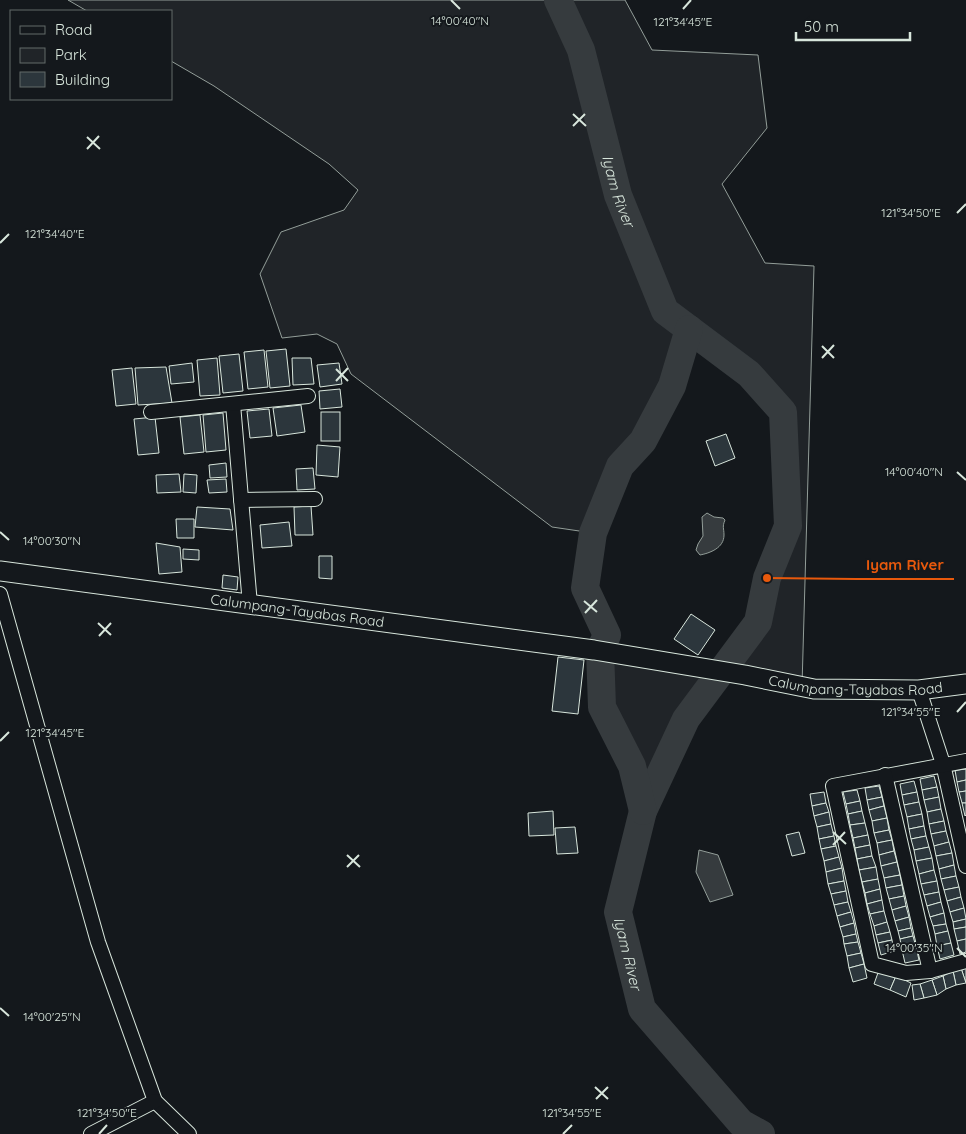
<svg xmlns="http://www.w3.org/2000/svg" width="966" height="1134" font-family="Quicksand,sans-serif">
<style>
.green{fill:#202428;stroke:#939e99}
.water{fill:#363b3e;stroke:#939e99}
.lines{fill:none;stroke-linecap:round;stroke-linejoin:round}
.river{stroke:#363b3e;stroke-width:28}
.building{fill:#2c363c;stroke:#d8e6dc}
.minor-casing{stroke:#d8e6dc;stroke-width:16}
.secondary-casing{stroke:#d8e6dc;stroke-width:21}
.minor{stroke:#14181c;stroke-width:14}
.secondary{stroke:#14181c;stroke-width:19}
.ticks{fill:none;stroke:#d8e6dc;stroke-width:2}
.labels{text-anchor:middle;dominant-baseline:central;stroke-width:4;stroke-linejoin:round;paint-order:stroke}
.street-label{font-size:14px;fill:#d8e6dc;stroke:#14181c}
.water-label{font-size:15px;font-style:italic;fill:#d8e6dc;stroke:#14181c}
.ticks-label{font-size:12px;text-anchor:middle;fill:#d8e6dc;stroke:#14181c;stroke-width:4;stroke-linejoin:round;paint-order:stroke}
.leader{fill:none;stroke:#e8590c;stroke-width:2}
.callout-dot{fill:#e8590c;stroke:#14181c;stroke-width:2}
.callout-label{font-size:15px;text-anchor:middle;font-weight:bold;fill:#e8590c;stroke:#14181c;stroke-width:4;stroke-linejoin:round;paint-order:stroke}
</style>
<rect width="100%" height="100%" fill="#14181c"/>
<!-- green -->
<path class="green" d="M68,0H625L652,50L758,55L767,128L722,184L765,263L814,266L802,686L722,671L686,719L643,811L632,766L602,707L600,650L722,671L758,622L767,578L788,526L783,411L749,374L689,329L672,386L643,441L620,466L593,533L552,527L351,374L337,344L317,334L282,338L260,274L281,232L344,210L358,190L329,164L214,86L171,61V11H87Z"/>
<!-- water -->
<g class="water">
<path d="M707,513L714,517L723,518L725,520C722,527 724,528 724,535C724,548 710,553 700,555L696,550L698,544L703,536L702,517Z"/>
<path d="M699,850L718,855L733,895L710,902L696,872Z"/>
</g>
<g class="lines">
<!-- river -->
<g class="river">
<path id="s1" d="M558,0L581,50L618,195L665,311L749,374L783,412L788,526L767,578L758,622L686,719L643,811L618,912L642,1009L741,1123L761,1134"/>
<path d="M643,811L632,766L602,707L600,650L607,635L585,588L593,533L620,466L643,441L672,386L689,329"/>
</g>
</g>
<!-- building -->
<g class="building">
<path d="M286,349L290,386L270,388L266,351Z"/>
<path d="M264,350L268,387L248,389L244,352Z"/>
<path d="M239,354L243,391L223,393L219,356Z"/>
<path d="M217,358L220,395L200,396L197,360Z"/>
<path d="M292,358H311L314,384L293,385Z"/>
<path d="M192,363L194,382L171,384L169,366Z"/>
<path d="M339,363L342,384L320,387L317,365Z"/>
<path d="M166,367L172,403L138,405L135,368Z"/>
<path d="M132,368L136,404L116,406L112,370Z"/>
<path d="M340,389L342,407L320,409L319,391Z"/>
<path d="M301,405L305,432L277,436L273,408Z"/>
<path d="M269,409L272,436L250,438L247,411Z"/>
<rect x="321" y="412" width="19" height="29"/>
<path d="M223,413L226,450L206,452L203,415Z"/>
<path d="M200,415L204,452L184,454L180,417Z"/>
<path d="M155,417L159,453L138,455L134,419Z"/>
<path d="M726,434L735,458L715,466L706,441Z"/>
<path d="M317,445L340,447L338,477L316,475Z"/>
<path d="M226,463L227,477L210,478L209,465Z"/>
<path d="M313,468L315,489L297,490L296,469Z"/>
<path d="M179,474L181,492L157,493L156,475Z"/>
<path d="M184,474L197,475L196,493L183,492Z"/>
<path d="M226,479L227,492L209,493L207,480Z"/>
<path d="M311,506L313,535H295L294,507Z"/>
<path d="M197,507L230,509L233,530L195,527Z"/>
<path d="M176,519H194V538H177Z"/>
<path d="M289,522L292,546L262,548L260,525Z"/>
<path d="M156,543L180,547L182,572L159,574Z"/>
<path d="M183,549L199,550V560L183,559Z"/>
<path d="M319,556H332V579L319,578Z"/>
<path d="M223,575L238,577L237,590L222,588Z"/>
<path d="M691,614L715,630L698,655L674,639Z"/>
<path d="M558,657L584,660L578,714L552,711Z"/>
<path d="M966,769V780L957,782L955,770Z"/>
<path d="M934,776L937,787L922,790L920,779Z"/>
<path d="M966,780V791L959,792L957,782Z"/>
<path d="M914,781L917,792L902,795L900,784Z"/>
<path d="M879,786L882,797L867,800L865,788Z"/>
<path d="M937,787L939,797L924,800L922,790Z"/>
<path d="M857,790L860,801L846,804L843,792Z"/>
<path d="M966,791V803H962L959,792Z"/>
<path d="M824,792L826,803L812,806L810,794Z"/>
<path d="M917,792L919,802L904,805L902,795Z"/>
<path d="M882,797L884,806L869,810L867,800Z"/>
<path d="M939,797L941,809L927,812L924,800Z"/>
<path d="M860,801L862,811L848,814L846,804Z"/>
<path d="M919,802L922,814L907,817L904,805Z"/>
<path d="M826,803L829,812L814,816L812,806Z"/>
<path d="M962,803H966V815L965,816Z"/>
<path d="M884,806L887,818L872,821L869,810Z"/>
<path d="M941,809L944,821L929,824L927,812Z"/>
<path d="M553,811L554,835L529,836L528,813Z"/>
<path d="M862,811L865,823L850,825L848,814Z"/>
<path d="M829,812L831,824L817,827L814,816Z"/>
<path d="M922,814L924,826L909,829L907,817Z"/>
<path d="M887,818L889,830L874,833L872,821Z"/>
<path d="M944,821L946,831L931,834L929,824Z"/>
<path d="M865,823L868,835L853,838L850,825Z"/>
<path d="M831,824L834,836L819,839L817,827Z"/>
<path d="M924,826L926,836L911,839L909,829Z"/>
<path d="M575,827L578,853L557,854L555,828Z"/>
<path d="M889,830L892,840L877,843L874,833Z"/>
<path d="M946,831L949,842L934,846L931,834Z"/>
<path d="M799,832L805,853L792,856L786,835Z"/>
<path d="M868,835L870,845L855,848L853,838Z"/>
<path d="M834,836L836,846L821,849L819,839Z"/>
<path d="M926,836L929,847L914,850L911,839Z"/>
<path d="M892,840L894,851L879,855L877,843Z"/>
<path d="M949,842L952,853L936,856L934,846Z"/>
<path d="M870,845L872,856L857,859L855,848Z"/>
<path d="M836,846L839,857L824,861L821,849Z"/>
<path d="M929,847L932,858L916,861L914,850Z"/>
<path d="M894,851L897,862L881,866L879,855Z"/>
<path d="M952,853L954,865L939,869L936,856Z"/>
<path d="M872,856L876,867L859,870L857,859Z"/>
<path d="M839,857L842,868L826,872L824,861Z"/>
<path d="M932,858L934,870L919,874L916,861Z"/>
<path d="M897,862L900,875L884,878L881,866Z"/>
<path d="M954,865L956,876L941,879L939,869Z"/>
<path d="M876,867L878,879L862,882L859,870Z"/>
<path d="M842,868L844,881L828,884L826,872Z"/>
<path d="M934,870L937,881L921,884L919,874Z"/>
<path d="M900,875L902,885L886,888L884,878Z"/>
<path d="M956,876L959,887L944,890L941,879Z"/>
<path d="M878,879L880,889L865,893L862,882Z"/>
<path d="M844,881L846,891L831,894L828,884Z"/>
<path d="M937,881L939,892L924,895L921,884Z"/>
<path d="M902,885L904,896L889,899L886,888Z"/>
<path d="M959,887L961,897L947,901L944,890Z"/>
<path d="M880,889L882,900L867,904L865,893Z"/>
<path d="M846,891L848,902L834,905L831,894Z"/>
<path d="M939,892L941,902L927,906L924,895Z"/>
<path d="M904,896L906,906L892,910L889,899Z"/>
<path d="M961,897L964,908L950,912L947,901Z"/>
<path d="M882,900L884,911L870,914L867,904Z"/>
<path d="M848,902L851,912L837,916L834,905Z"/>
<path d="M941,902L944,913L930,917L927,906Z"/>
<path d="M906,906L909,917L895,921L892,910Z"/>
<path d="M964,908L966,919L953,922L950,912Z"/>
<path d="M884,911L887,922L874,926L870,914Z"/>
<path d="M851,912L854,923L840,927L837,916Z"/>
<path d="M944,913L946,924L933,926L930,917Z"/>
<path d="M909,917L911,928L898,931L895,921Z"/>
<path d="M966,919V927L954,929L953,922Z"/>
<path d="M887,922L890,932L876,935L874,926Z"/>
<path d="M854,923L856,934L843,937L840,927Z"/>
<path d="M946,924L948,931L935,934L933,926Z"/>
<path d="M966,927V939L957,941L954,929Z"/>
<path d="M911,928L913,936L900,939L898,931Z"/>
<path d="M948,931L951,943L937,946L935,934Z"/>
<path d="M890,932L892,940L878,943L876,935Z"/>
<path d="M856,934L858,942L844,944L843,937Z"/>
<path d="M913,936L916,947L902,950L900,939Z"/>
<path d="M966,939V952L960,954L957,941Z"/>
<path d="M892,940L894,951L881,955L878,943Z"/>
<path d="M858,942L861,953L847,956L844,944Z"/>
<path d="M951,943L954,955L940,959L937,946Z"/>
<path d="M916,947L919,960L905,963L902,950Z"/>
<path d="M861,953L864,964L849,968L847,956Z"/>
<path d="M864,964L867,978L853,982L849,968Z"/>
<path d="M966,967V983L961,968Z"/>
<path d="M961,968L966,983L956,985L953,971Z"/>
<path d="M879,970L896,976L890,990L874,984Z"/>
<path d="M953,971L956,985L946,989L943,976Z"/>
<path d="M896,976L911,983L906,997L890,990Z"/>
<path d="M943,976L946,989L937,995L932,980Z"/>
<path d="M932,980L937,995L924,998L920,984Z"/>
<path d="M920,984L924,998L914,1000L912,985Z"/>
</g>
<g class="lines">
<!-- minor casing -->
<g class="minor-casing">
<g id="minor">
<path d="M233,404L250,605"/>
<path d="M151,412L308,396"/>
<path d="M241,500L315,499"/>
<path d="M0,594L98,942L155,1101L189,1134"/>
<path d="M919,690L943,764L966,866"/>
<path d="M966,761L833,786L872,964L906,973L930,971L966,961"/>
<path d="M885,775L930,971"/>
<path d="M91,1134L155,1101"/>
</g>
</g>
<!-- secondary casing -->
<g class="secondary-casing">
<g id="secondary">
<path id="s2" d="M0,571L594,650L745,675L814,689L919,690L966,684"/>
</g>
</g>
<!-- minor -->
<use href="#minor" class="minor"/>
<!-- secondary -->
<use href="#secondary" class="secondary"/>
</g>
<!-- ticks -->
<path class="ticks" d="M451,0L460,9M683,9L691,0M573,114L586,126M573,126L585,114M87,137L100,149M87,149L99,136M957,213L966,204M0,243L9,234M822,346L834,358M822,358L834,345M336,369L348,381M336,381L348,368M957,472L966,480M0,532L9,540M584,601L597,612M585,613L597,600M98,623L111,635M99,636L111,623M957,712L966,702M0,741L9,732M833,832L846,844M833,845L845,832M347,855L360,867M347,867L359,855M957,948L966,957M0,1008L9,1016M595,1087L608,1099M596,1099L608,1087M99,1134L107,1125M563,1134L572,1125"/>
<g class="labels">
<!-- street labels -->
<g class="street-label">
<text stroke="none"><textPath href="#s2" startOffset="300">Calumpang-Tayabas Road</textPath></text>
<text stroke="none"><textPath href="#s2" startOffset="864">Calumpang-Tayabas Road</textPath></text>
</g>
<!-- water labels -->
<g class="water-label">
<text stroke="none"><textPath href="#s1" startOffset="201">Iyam River</textPath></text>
<text stroke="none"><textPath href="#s1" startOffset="1070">Iyam River</textPath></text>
</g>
</g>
<g class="ticks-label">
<text x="460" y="25">14°00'40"N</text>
<text x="683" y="26">121°34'45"E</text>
<text x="911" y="217">121°34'50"E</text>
<text x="55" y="238">121°34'40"E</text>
<text x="914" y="476">14°00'40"N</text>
<text x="52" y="545">14°00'30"N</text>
<text x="911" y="716">121°34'55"E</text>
<text x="55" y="737">121°34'45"E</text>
<text x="914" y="952">14°00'35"N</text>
<text x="52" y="1021">14°00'25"N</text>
<text x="107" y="1117">121°34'50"E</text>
<text x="572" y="1117">121°34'55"E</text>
</g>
<!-- callouts -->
<path class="leader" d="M767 578L856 579H954"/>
<circle class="callout-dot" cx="767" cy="578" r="5"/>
<g class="callout-label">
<text x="905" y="570">Iyam River</text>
</g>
<!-- legend -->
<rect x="10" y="10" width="162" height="90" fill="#14181c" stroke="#626a69"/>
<rect x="20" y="26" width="25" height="8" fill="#14181c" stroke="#626a69"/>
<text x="55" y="35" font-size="15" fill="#d8e6dc">Road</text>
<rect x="20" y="48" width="25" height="15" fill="#202428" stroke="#626a69"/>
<text x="55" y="60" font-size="15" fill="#d8e6dc">Park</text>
<rect x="20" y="72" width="25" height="15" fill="#2c363c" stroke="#626a69"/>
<text x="55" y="85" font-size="15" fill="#d8e6dc">Building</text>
<!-- scale -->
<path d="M796 32v8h114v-8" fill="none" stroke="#d8e6dc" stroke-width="2.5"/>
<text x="804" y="32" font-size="15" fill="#d8e6dc" stroke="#14181c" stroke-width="4" paint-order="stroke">50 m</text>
</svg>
